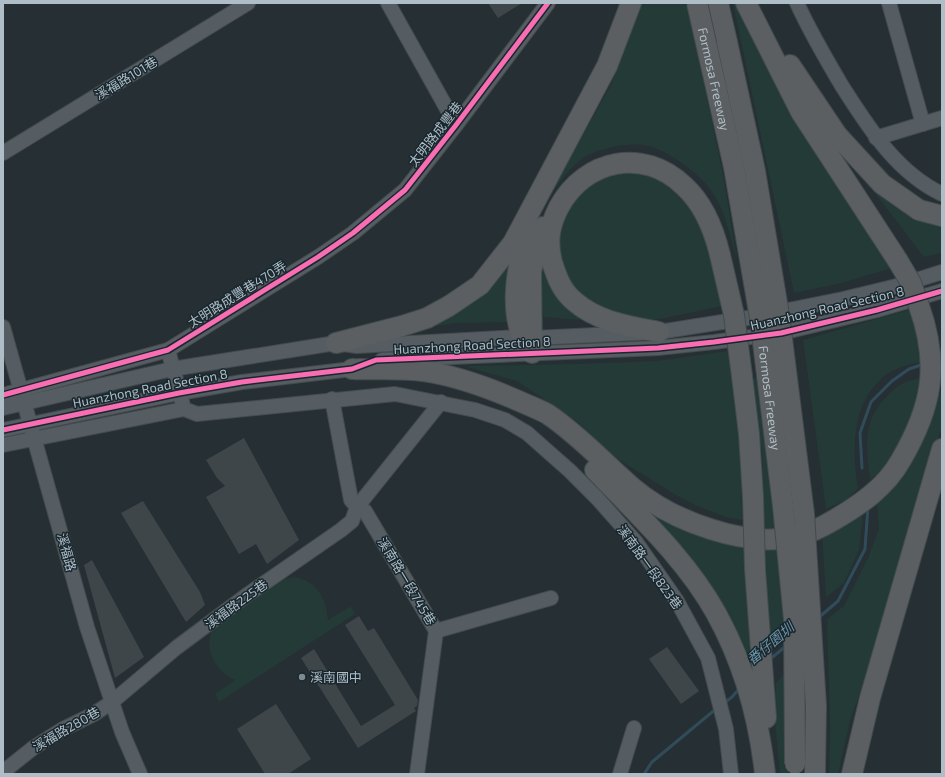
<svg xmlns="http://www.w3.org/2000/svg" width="945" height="777" font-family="'Exo 2','Noto Sans TC',sans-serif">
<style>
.green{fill:#233a37}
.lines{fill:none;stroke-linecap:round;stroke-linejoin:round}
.stream{stroke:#304c5b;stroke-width:3}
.building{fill:#3e464a}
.minor-casing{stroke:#444a4e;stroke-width:16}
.highway-casing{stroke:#424b4f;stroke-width:22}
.minor{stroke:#565d62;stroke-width:14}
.highway{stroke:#5b5f61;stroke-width:20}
.highway-bridge-casing{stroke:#424b4f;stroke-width:22;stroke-linecap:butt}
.highway-bridge{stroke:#5b5f61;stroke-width:20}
.cycleway-casing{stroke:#19272e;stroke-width:8}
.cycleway{stroke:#f96db3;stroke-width:5}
.poi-dot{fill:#7e8b93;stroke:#19272e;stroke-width:1.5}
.labels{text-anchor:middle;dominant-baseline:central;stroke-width:3;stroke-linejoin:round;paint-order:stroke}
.street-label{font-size:13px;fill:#aebdc6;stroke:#19272e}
.poi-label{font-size:13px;fill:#aebdc6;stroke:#19272e;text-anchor:start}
.water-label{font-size:14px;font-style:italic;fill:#6d96ab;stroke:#19272e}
</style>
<rect width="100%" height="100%" fill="#262f33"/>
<!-- green -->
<g class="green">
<path d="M641,3H687L723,174L737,260C731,239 724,207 710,189C699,173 663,147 643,145C625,143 596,149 582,159C568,169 559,184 548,198L611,85Z"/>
<path d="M733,3H743L892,268L842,283L794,293Z"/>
<path d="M852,163L942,225V253L924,257Z"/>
<path d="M632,170L655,177L675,187L706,228L722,306L660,319L630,321L611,317L572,291L553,238L567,207L593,178Z"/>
<path d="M541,257H545L594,321L544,317L539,296Z"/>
<path d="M513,258L508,322L458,323L412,329Z"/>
<path d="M912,309L920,328L922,361C909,365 893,368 882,378C851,406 852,451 858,488L846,500L826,509L803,340Z"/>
<path d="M728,351L741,439L742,520L726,517L697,506L676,495L613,456L578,422L517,381L464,366L577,364L656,361Z"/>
<path d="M761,378L786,632L769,645L762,454L752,379Z"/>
<path d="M922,378L917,409L890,462L870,480C867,446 861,423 887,396C899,384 905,381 922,378Z"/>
<path d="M942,388V426L883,626L850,721L838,774H829L830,724L827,619L844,606L868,558L879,529L877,502L915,446L933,414Z"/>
<path d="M636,498L748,545L753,658H745Z"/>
<path d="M864,507L859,550L844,583L826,597L822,533Z"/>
<path d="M295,577C318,582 326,598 328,620L351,606L355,614L219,702L215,694L235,680C215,671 204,650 212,629L284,579Z"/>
<path d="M788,670L789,764L788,774H780L774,711L776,683Z"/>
</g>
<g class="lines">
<!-- stream -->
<g class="stream">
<path d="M862,468L860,433L871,402L892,381L909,369L924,364"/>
<path d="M817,619L838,601L865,549L868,506"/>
<path d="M769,660L786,646"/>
<path d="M723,704L732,697L739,689"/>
<path d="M644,774L652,762L717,708"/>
</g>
</g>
<!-- building -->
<g class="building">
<path d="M488,3H522L498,18Z"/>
<path d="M244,438L299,540L267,564L256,544L239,554L206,497L225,486L217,478L206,460Z"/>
<path d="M143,501L200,592L205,605L186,622L121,513Z"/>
<path d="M92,560L144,657L115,678L84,565Z"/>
<path d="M359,616L368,631L374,628L418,700L417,706L414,708L416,711L358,748L301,658L314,649L361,726L395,705L345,625Z"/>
<path d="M667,647L699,691L681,704L649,659Z"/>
<path d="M276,704L311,759L288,774H265L237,729Z"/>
</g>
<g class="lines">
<!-- minor casing -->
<g class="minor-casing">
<g id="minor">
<path d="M388,3L456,125"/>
<path d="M797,3C810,32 826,59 842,86C869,128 896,172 942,194"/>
<path d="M889,3L923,124"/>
<path d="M876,138L942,118"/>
<path d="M3,153L248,3"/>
<path d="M3,327L87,627L122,732L140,774"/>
<path d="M168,350L184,409L197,414L395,394L475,410L505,420L527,433L570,471L597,498L636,542L677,601L708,658L726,729L731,774"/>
<path d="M382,360L658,348L714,342L781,333L877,310L942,291"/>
<path d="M3,395L168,350L318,257L353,233L405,190L456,125L548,3"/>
<path d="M332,399L351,500L357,507L365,511L436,631L417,774"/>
<path d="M3,408L172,369L336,343L357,346L521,337L533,338L659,332L754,317L843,299L901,285L942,272"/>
<path d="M3,430L179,393L242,382L352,369L361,366"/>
<path d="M3,445L184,409"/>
<path d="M436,631L551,598"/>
<path d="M3,772L33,748L63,729L94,714L112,702L176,648L247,595L341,530L352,521L357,507L441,402"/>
<path d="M620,774L634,728"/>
</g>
</g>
<!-- highway casing -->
<g class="highway-casing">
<g id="highway">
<path d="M718,3L727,42"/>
<path d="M746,3L801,112L898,261"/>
<path d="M790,65L837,135L882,184L919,210L942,216"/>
<path d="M527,231C517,268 507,314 528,348"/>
<path d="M659,332C629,326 598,322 574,301C562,291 557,278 552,262C547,242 549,226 559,207C585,159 644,147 684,186C704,204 714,230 720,255"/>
<path d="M336,343L402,326L427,318L449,306L480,285L513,243L607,66L631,3"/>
<path d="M532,353L531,271L543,227"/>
<path d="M352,369C376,370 400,368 423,371C459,376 495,390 528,405C535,408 543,411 549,415C580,436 605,464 633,488C672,521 747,549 798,536C810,533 824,526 834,520C860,505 886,487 901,460C932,407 940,365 919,306"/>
<path d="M742,376L749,434L753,497"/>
<path d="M595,470C638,515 686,559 716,613C743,662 759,719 765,774"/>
<path d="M755,569L766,718"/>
<path d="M852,774L870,698L942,449"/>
</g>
</g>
<!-- minor -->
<use href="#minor" class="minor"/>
<!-- highway -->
<use href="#highway" class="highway"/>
<!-- highway-bridge casing -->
<g class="highway-bridge-casing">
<g id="highway-bridge">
<path id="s1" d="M697,3L734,167L760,318L783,506L794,619L795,764"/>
<path d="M727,42L755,171L779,315L804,514L816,706L815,774"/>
<path d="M720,255L734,315L742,376"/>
<path d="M898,261L911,283L919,306"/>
<path d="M753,497L755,569"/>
</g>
</g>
<!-- highway-bridge -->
<use href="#highway-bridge" class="highway-bridge"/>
<!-- cycleway casing -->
<g class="cycleway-casing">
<g id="cycleway">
<path d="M3,395L168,350L318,257L353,233L405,190L456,125L548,3"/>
<path d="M3,430L179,393L242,382L352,369L376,360L658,348L714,342L781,333L877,310L942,291"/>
</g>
</g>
<!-- cycleway -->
<use href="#cycleway" class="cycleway"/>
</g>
<!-- markers -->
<circle class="poi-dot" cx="302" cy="677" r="4"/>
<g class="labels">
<!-- street labels -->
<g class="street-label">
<text transform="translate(126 78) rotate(-31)">溪福路101巷</text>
<text stroke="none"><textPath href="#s1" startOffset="78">Formosa Freeway</textPath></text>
<text transform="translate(435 134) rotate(-52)">太明路成豐巷</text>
<text transform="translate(237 294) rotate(-32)">太明路成豐巷470弄</text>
<text transform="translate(827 308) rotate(-13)">Huanzhong Road Section 8</text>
<text transform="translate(472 345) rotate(-3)">Huanzhong Road Section 8</text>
<text transform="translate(150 388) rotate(-11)">Huanzhong Road Section 8</text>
<text stroke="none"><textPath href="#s1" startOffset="402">Formosa Freeway</textPath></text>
<text transform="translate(67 552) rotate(75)">溪福路</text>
<text transform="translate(650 567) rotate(54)">溪南路一段823巷</text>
<text transform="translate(407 581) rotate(59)">溪南路一段745巷</text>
<text transform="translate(236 604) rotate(-36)">溪福路225巷</text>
<text transform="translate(66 729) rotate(-30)">溪福路280巷</text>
</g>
<!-- poi labels -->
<g class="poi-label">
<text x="310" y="677">溪南國中</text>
</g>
<!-- water labels -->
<g class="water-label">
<text transform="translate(770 643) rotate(-40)">番仔園圳</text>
</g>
</g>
<!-- border -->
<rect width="945" height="777" fill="none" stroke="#aebdc6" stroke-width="8"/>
</svg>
